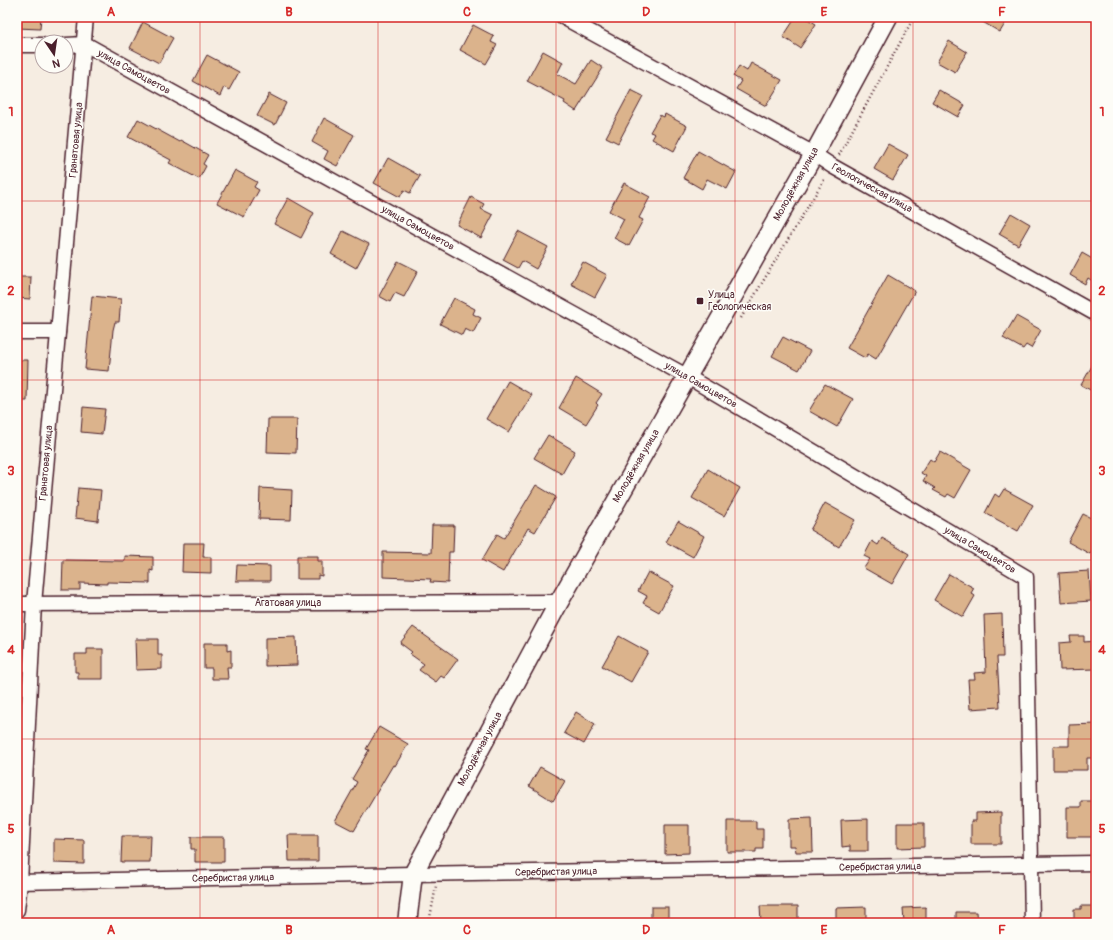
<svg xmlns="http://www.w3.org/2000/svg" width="1113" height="940" font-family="Pangolin,sans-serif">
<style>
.building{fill:#dbb38c;stroke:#4a1f2b}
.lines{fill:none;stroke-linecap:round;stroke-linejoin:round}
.minor-casing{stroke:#4a1f2b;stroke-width:17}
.tertiary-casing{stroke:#4a1f2b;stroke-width:21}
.path{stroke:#4a1f2b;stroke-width:2.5;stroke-dasharray:1 3;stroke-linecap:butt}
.minor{stroke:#fdfcf7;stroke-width:14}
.tertiary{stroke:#fdfcf7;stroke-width:18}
.grid{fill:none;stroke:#d62828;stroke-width:1;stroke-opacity:0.55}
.poi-dot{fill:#4a1f2b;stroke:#fdfcf7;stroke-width:1.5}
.labels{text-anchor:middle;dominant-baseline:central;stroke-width:3;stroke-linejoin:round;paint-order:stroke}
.street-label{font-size:10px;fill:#4a1f2b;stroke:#fdfcf7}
.poi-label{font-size:10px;fill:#4a1f2b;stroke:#fdfcf7;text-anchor:start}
.neatline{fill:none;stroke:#d62828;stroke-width:1.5}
.grid-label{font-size:13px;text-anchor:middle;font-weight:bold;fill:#d62828}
</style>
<rect width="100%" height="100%" fill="#f6ede2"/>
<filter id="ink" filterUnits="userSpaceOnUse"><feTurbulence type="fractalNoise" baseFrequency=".025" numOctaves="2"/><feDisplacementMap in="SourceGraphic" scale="8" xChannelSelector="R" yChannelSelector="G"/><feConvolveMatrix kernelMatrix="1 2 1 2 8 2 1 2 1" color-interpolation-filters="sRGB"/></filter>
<g filter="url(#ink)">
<!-- building -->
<g class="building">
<path d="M17,17H41L40,29L17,28Z"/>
<path d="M796,17H804L816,24L800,48L783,37Z"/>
<path d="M974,17H1009L1000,32Z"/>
<path d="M143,22L173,38L159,63L130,48Z"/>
<path d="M473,25L494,36L491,42L497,45L486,64L460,50Z"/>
<path d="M949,41L967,52L955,72L937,62Z"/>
<path d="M543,51L563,62L557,74L576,84L591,60L603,68L576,111L564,103L565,101L527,81Z"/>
<path d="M207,55L239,72L229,90L224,87L220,96L193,81Z"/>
<path d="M751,63L782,80L766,106L736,89L741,81L733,76L739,66L747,71Z"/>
<path d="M631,90L643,96L618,143L606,137Z"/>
<path d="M939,90L965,105L958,117L932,102Z"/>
<path d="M269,94L286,103L275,125L257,116Z"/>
<path d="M665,114L687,126L674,151L652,139L655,134L650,132L660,115L664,117Z"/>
<path d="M324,118L354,135L337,166L324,159L328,151L312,142Z"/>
<path d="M138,119L180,142L181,140L208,155L203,164L206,166L199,179L169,163L171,160L128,137Z"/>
<path d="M888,144L908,155L893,180L874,169Z"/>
<path d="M698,151L736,172L727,189L707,179L702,189L683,178Z"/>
<path d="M388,158L420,176L410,193L404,190L400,197L374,183Z"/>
<path d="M235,170L257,182L254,187L259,190L244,217L217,203Z"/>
<path d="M624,183L650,197L639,218L643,220L629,246L614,238L624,219L609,211Z"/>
<path d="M471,197L484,204L481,209L493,215L481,238L457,225Z"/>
<path d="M288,198L314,213L301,238L274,224Z"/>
<path d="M1011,213L1030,224L1018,245L999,234Z"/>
<path d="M343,231L369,244L356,268L331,254Z"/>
<path d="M518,231L548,247L536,269L522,261L518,268L503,260Z"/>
<path d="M1082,253L1096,261V283L1088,278L1085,284L1070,275Z"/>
<path d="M398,261L418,271L404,297L395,293L390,302L379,296Z"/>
<path d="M583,262L607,275L595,297L571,284Z"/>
<path d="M888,275L915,291L876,359L868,354L865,358L847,348Z"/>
<path d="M17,277H31L30,299L17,298Z"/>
<path d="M92,296L121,299L119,322H115L113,330L109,371L85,369Z"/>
<path d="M454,298L475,309L473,314L481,318L473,333L465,329L462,335L440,324Z"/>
<path d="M1016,316L1041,330L1031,348L1026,345L1023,349L1003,338Z"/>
<path d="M783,337L810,351L799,370L772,356Z"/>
<path d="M1096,359V393L1081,385Z"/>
<path d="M17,360H28L27,401H17Z"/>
<path d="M576,378L602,394L596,403L598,405L586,424L559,408Z"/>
<path d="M508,381L532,395L509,432L486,419Z"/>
<path d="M825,384L853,399L837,427L809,411Z"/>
<path d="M83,407L105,409L102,434L81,432Z"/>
<path d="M268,419H297L296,453L267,452Z"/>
<path d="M548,435L575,451L562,474L534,458Z"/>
<path d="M940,452L971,470L955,498L948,494L946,497L933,490L935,488L923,481L926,476L921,473L930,459L934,462Z"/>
<path d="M708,469L740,488L724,516L692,498Z"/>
<path d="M536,485L556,497L535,532L528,528L503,572L482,560L497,534L504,538Z"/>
<path d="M78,488L101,490L98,521L75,518Z"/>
<path d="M260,488L292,490L291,520L259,519Z"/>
<path d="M1004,489L1033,505L1018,531L985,513L995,494L999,497Z"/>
<path d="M825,503L855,520L839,547L810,530Z"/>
<path d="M1083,514L1095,520L1091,527L1096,529V543L1090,554L1068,542Z"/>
<path d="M678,521L704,536L693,557L666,542Z"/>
<path d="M432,525H454L453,552H449L448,583L430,582L431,579L383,577V552L431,553Z"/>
<path d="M882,538L909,554L892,584L864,568L870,559L864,556L872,541L878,545Z"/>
<path d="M183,543H204L203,557H211V573L182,572Z"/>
<path d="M125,556L153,557V571L150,570V583L107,582V584L80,583V590H62L63,560L125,561Z"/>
<path d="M297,556H318V561H322V576L318,575V579H297Z"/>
<path d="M237,565L270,566V581H236Z"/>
<path d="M1089,571L1091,601L1061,603L1059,573Z"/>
<path d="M648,572L674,586L659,612L643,603L647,596L638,591Z"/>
<path d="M949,574L974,588L971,593L975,596L963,617L934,600Z"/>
<path d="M1002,614L1003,657H997L1000,707L970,709L968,679H975L974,673L986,672L984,615Z"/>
<path d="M413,627L458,659L444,678L441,676L436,682L419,670L424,664L410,654L412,652L400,643Z"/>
<path d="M619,636L648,652L631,682L602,666Z"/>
<path d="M1070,636H1084V642L1096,641V669L1060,670L1059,643L1071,642Z"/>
<path d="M296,637L297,665L265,666V638Z"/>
<path d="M135,639H158V655H162V669L136,670Z"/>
<path d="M204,643H227V651L231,650V667H227L228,679H212V668H204Z"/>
<path d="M87,649H103V679H78V672H75V654H87Z"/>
<path d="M576,712L595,724L584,744L564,733Z"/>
<path d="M1096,724V758H1087V770H1053V746H1069V725Z"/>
<path d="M379,727L408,744L395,766L393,765L354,831L335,821L357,782L352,779L369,750L366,749Z"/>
<path d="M540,767L565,781L553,801L529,786Z"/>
<path d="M1081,801H1094V837H1067V807H1081Z"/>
<path d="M1001,812V844H971V821H976V813Z"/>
<path d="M812,818L813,852H796L795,846H789V819Z"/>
<path d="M868,819V851H850V846L842,847L841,820Z"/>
<path d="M727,821H756V829H763V849H756V852H727Z"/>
<path d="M897,823H924V847L897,848Z"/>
<path d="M665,825H689V853L665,854Z"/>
<path d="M288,835H318V861H289Z"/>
<path d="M122,836H151L150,862H121Z"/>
<path d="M191,837H224V862H195V849H191Z"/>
<path d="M54,839L84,840V864L54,863Z"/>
<path d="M760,906H798V923H761Z"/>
<path d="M1081,906H1096V923H1074V909H1081Z"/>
<rect x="651" y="907" width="17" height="16"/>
<path d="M866,907V923H836V908Z"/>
<path d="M926,907V923H904L903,908Z"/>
<path d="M956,912H976L977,923H956Z"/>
</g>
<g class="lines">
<!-- minor casing -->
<g class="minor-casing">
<g id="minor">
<path d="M563,17L814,154L832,166L1096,314"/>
<path d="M17,45H42"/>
<path d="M66,45L85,44L688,377L1026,577L1032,923"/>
<path d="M17,332H58"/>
<path d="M17,604L559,602"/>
<path d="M17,882L413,874L1096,863"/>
<path d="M17,910L20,882L34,604L86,17"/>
</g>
</g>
<!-- tertiary casing -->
<g class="tertiary-casing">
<path id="tertiary" d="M407,923L413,874L559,602L814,154L888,17"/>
</g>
<!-- path -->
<g class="path">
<path d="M839,155L914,17"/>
<path d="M741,318L825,178"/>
<path d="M429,923L436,886"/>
</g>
<!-- minor -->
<use href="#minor" class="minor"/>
<!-- tertiary -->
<use href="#tertiary" class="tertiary"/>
</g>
</g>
<!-- grid -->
<path class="grid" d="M200,17V923M378,17V923M556,17V923M735,17V923M913,17V923M17,201H1096M17,380H1096M17,560H1096M17,739H1096"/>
<!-- markers -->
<rect class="poi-dot" x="696" y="297" width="8" height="8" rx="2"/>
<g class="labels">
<!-- street labels -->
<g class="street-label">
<text transform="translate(134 72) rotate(29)">улица Самоцветов</text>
<text transform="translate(76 140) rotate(-85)">Гранатовая улица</text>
<text transform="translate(796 184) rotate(-61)">Молодёжная улица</text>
<text transform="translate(872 188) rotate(29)">Геологическая улица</text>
<text transform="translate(418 228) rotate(29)">улица Самоцветов</text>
<text transform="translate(701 385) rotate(30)">улица Самоцветов</text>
<text transform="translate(46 463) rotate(-85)">Гранатовая улица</text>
<text transform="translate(636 466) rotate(-60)">Молодёжная улица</text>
<text transform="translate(980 550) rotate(31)">улица Самоцветов</text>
<text x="288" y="603">Агатовая улица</text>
<text transform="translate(480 749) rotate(-62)">Молодёжная улица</text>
<text transform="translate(880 867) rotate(-1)">Серебристая улица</text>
<text transform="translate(556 872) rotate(-1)">Серебристая улица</text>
<text transform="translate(233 878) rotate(-1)">Серебристая улица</text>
</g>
<!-- poi labels -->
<g class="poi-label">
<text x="708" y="295">Улица<tspan x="708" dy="12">Геологическая</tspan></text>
</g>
</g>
<!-- margin -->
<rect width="1113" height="940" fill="none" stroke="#fdfcf7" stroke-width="44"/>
<!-- north arrow -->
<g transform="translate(54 54) rotate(167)"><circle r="19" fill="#fdfcf7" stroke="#b5a4a5"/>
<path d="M0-3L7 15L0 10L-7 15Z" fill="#4a1f2b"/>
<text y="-6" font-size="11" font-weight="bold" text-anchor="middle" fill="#4a1f2b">N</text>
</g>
<rect x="22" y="22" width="1069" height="896" class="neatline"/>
<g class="grid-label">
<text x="111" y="16">A</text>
<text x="289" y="16">B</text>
<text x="467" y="16">C</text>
<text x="646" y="16">D</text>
<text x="824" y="16">E</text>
<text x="1002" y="16">F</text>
<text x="11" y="116">1</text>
<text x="1102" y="116">1</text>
<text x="11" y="295">2</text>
<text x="1102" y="295">2</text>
<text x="11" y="475">3</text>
<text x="1102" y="475">3</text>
<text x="11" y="654">4</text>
<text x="1102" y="654">4</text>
<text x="11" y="833">5</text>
<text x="1102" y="833">5</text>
<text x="111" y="934">A</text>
<text x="289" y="934">B</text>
<text x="467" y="934">C</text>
<text x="646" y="934">D</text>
<text x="824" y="934">E</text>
<text x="1002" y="934">F</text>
</g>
</svg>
